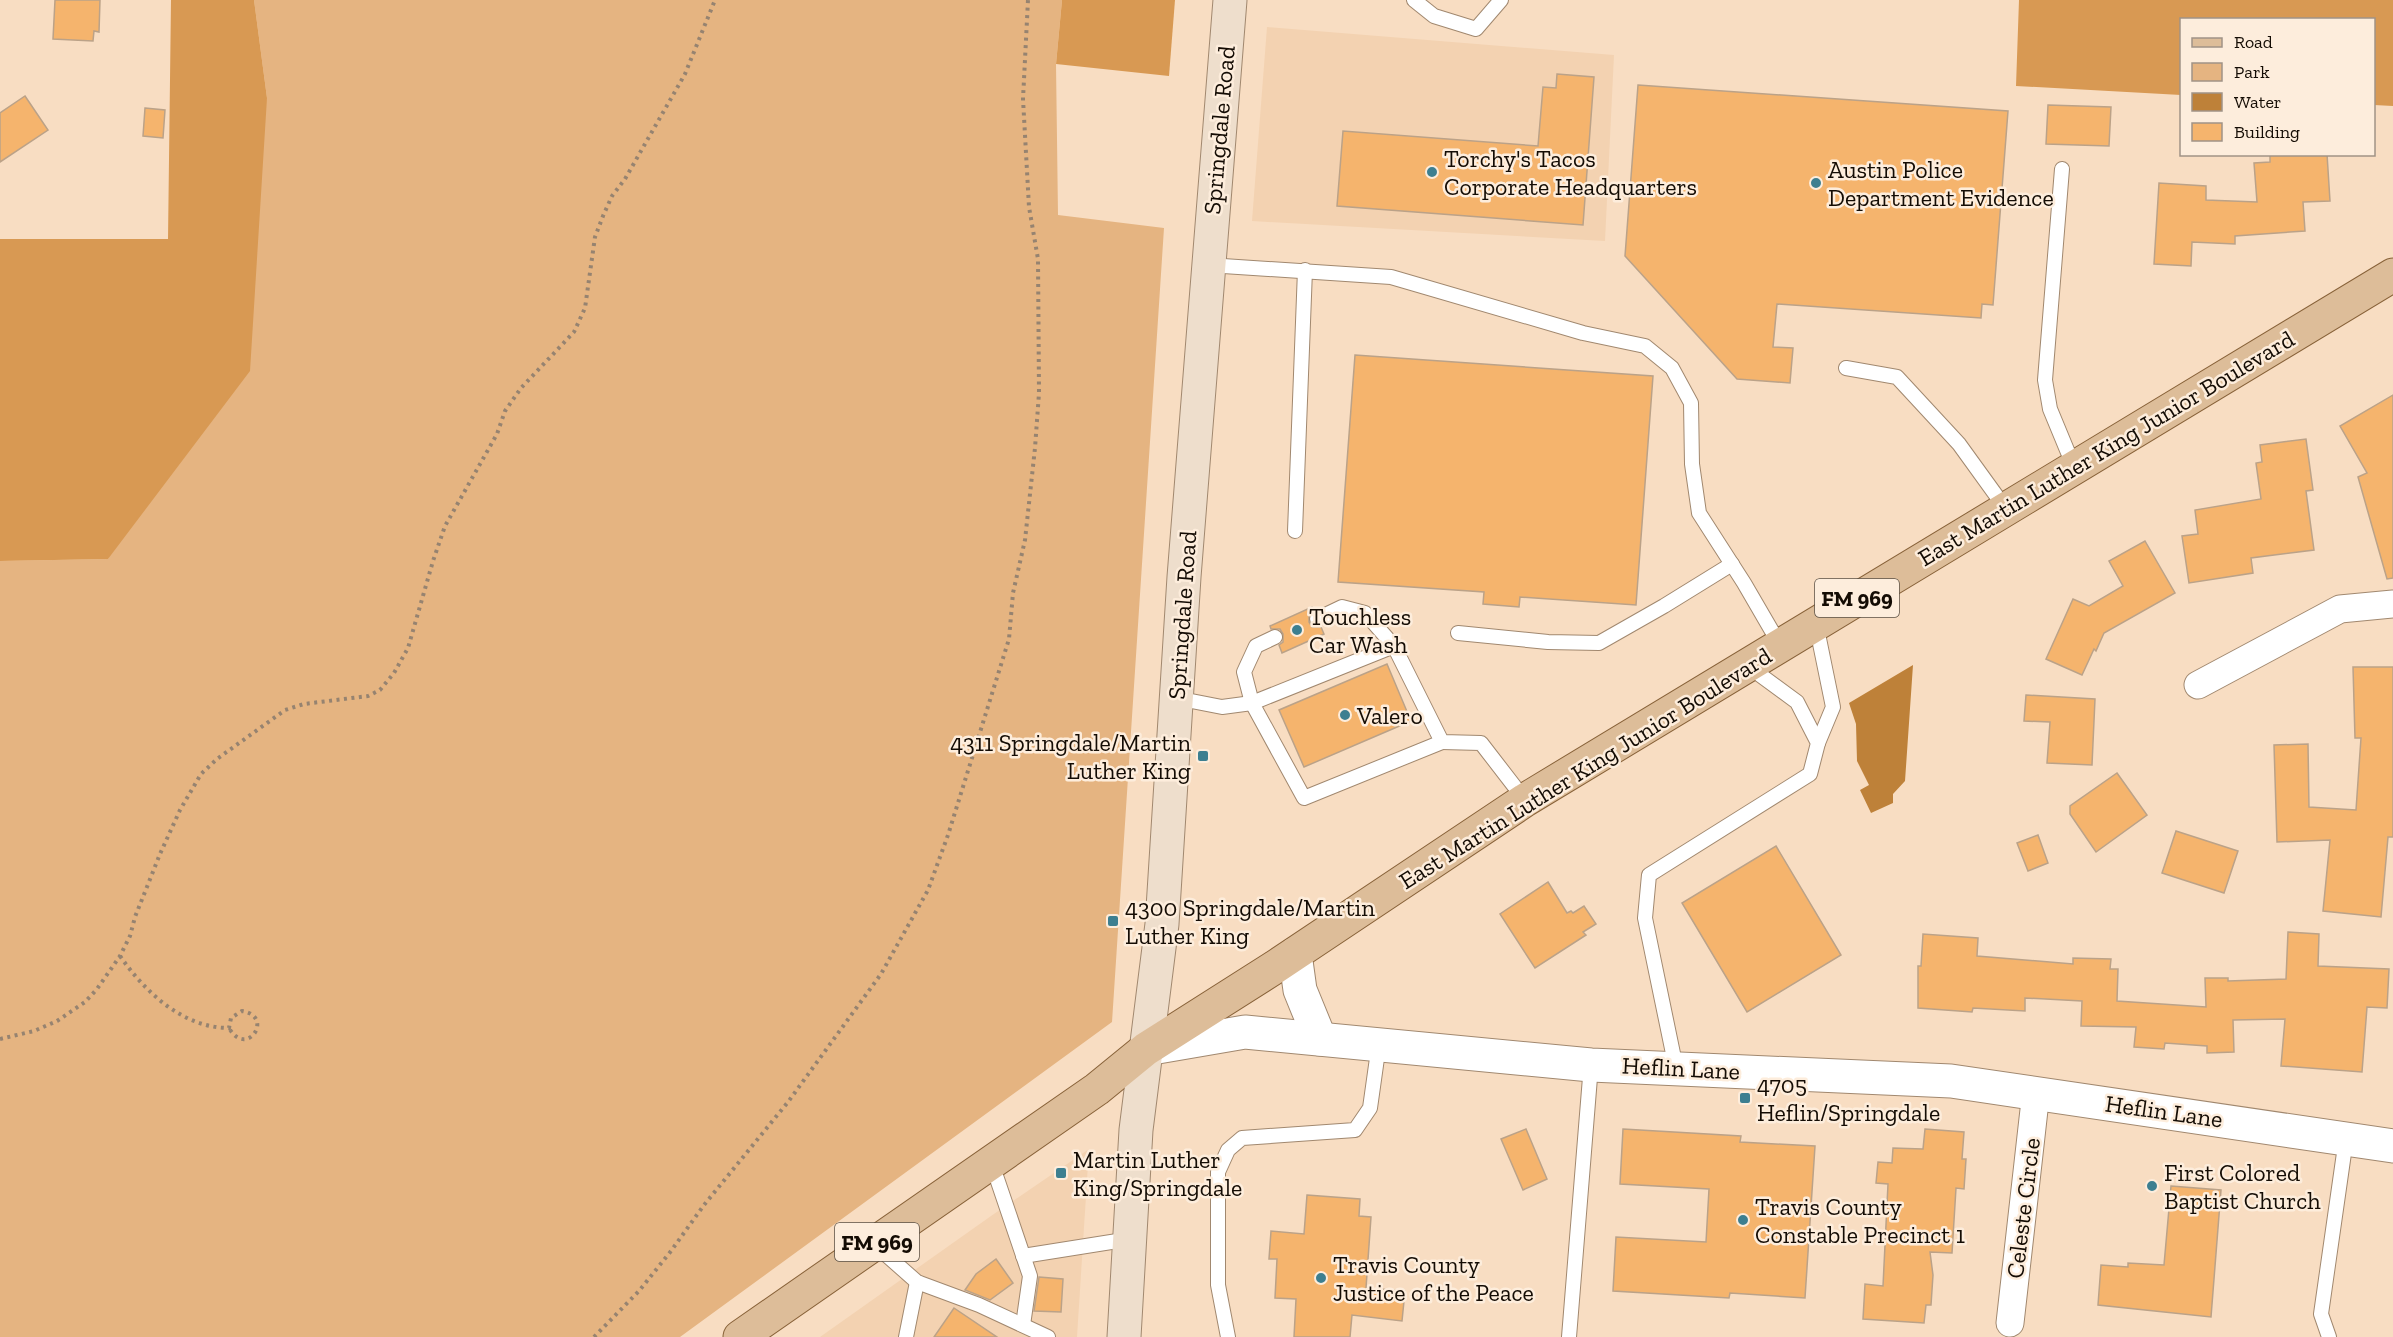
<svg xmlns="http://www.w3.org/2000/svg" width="2393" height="1337" font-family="'Zilla Slab',serif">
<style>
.built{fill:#f3d2b1}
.green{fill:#e5b481}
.forest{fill:#d89953}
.water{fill:#be8139}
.building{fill:#f5b46d;stroke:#bba288;stroke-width:1.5}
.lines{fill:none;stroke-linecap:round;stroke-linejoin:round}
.service-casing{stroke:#a1886f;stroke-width:16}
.minor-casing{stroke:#a1886f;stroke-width:29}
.tertiary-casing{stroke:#a1886f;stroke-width:35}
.secondary-casing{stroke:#a1886f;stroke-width:35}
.primary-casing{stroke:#886239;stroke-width:35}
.path{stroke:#968370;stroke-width:4;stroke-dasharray:3 4.5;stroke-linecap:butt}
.service{stroke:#fff;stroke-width:14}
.minor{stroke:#fff;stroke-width:27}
.tertiary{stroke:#fff;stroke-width:33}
.secondary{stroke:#eedecc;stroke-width:33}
.primary{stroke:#ddbd99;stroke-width:33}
.poi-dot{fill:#3d7f90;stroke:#fdeddc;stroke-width:2}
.labels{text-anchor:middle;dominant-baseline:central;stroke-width:5;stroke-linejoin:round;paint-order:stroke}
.shield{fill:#fdeddc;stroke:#5a5045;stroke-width:1.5}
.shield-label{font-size:22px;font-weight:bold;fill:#140c04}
.street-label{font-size:24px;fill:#140c04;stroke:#fdeddc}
.poi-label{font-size:24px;fill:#140c04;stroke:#fdeddc;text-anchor:start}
</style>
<rect width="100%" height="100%" fill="#f8ddc2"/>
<!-- built -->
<g class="built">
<path d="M1267,27L1614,55L1605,241L1252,221Z"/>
<path d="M1089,1149L1077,1337H820L991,1216Z"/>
</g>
<!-- green -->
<path class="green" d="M254,0H1062L1056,64L1058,215L1164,228L1112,1022L680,1337H0V561L108,559L267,98Z"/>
<!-- forest -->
<g class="forest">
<path d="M171,0H254L267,98L250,371L108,559L0,561V239H168Z"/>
<path d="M1062,0H1175L1169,76L1056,64Z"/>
<path d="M2019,0H2393V106L2374,105V20H2182L2181,95L2016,86Z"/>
</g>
<!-- water -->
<path class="water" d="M1913,665L1905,781L1893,794V803L1871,813L1860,790L1869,785L1857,761L1856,724L1849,703Z"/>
<!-- building -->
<g class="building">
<path d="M55,0H100L99,32L94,31L93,41L53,39Z"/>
<path d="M1557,74L1594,77L1583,225L1337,206L1343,131L1538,146L1543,87L1556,88Z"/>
<path d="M1638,85L2008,111L1993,305L1982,304L1981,318L1777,304L1773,347L1793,348L1790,383L1737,379L1625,256Z"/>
<path d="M25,96L48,130L0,162V113Z"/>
<path d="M2048,105L2111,107L2109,146L2046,144Z"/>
<path d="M145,108L165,110L163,138L143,136Z"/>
<path d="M2270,154H2327L2330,201L2303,202L2305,231L2235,236V244L2192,242L2191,266L2154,264L2159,183L2206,186V200L2257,202L2254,163L2270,162Z"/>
<path d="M1355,355L1653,376L1636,605L1520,597L1519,607L1483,604L1484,592L1338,582Z"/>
<path d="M2393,395V578L2387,579L2358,477L2367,473L2340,426Z"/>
<path d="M2306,439L2313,490L2306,491L2314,550L2251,558L2253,573L2189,583L2182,536L2198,534L2195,510L2261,499L2256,463L2262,462L2260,445Z"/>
<path d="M2145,541L2175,593L2104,633L2096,651L2094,649L2082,675L2046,659L2073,599L2089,606L2123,586L2109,561Z"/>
<path d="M1312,607L1313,611L1309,614V622L1312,627H1321L1324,634L1282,653L1279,645L1283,642V634L1280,629H1271L1270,626Z"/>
<path d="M1387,664L1411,721L1304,767L1279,710Z"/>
<path d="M2353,667H2393V837H2388L2381,917L2323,911L2330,840L2277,842L2274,745L2308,744L2309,807L2356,810L2361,738H2355Z"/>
<path d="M2026,695L2095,699L2092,765L2047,763L2050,722L2024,721Z"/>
<path d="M2117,773L2147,815L2096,852L2070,814V806Z"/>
<path d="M2176,831L2238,851L2224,893L2162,873Z"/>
<path d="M2038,835L2048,863L2028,871L2017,843Z"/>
<path d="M1776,846L1841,955L1747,1012L1682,903Z"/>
<path d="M1548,882L1567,913L1571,911L1573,913L1584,906L1596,924L1583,932L1586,935L1535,968L1500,914Z"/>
<path d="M2288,932L2319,934L2318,966L2389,969L2387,1008L2367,1007L2362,1072L2281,1066L2285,1019L2233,1020L2234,1052L2207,1053V1046L2165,1043L2164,1049L2134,1047L2136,1027L2081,1026L2082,1001L2025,998V1011L1973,1008L1972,1012L1918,1008V966H1921L1923,934L1978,938L1977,956L2073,964V958L2111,959L2110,969H2118L2117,1001L2206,1007L2205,978H2228V981L2286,979Z"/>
<path d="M1526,1129L1547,1179L1523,1190L1501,1139Z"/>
<path d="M1623,1129L1741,1136L1740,1142L1815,1146L1805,1298L1730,1293L1729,1298L1613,1291L1616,1237L1706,1242L1709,1189L1620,1184Z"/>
<path d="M1925,1129L1964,1132L1962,1159H1966L1964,1189L1956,1188L1952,1253L1930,1252L1933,1275L1931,1305H1926L1924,1323L1863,1319L1865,1284L1883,1286L1888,1184L1876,1183L1878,1162L1892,1163L1893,1148L1923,1149Z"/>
<path d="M2171,1186L2221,1190L2211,1317L2098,1305L2101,1265L2128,1267V1263L2164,1265Z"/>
<path d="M1307,1195L1360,1199L1359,1216L1371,1217L1366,1288L1405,1291L1402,1321L1352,1315L1350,1337H1294L1296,1299L1275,1298L1277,1259H1269L1271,1231L1304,1234Z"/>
<path d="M996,1259L1013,1283L990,1300L965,1290L976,1274Z"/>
<path d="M1039,1277L1063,1279L1061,1312L1034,1311Z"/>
<path d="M954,1308L997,1337H934Z"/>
</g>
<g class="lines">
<!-- service casing -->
<g class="service-casing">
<g id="service">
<path d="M1414,0L1434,16L1476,29L1501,0"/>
<path d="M2062,169L2045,380L2050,409L2074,467"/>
<path d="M1208,265L1391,277L1583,333L1645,346L1672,368L1691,403L1692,464L1699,513L1744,583L1780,645"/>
<path d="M1846,368L1897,377L1959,444L2006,509"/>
<path d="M1295,531L1305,270"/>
<path d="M1317,619L1342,607L1365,613L1394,646"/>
<path d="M1816,624L1833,707L1818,743"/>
<path d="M1458,633L1548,642L1599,643L1664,606L1732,564"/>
<path d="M1275,637L1256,646L1244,672L1252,703L1304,798L1442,742"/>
<path d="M1176,698L1222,707L1252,703L1394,646L1442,742L1481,743L1525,800"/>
<path d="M1676,1068L1645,918L1649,875L1810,774L1818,743L1797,702L1748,666"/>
<path d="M992,1164L1030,1276L1023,1325"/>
<path d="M874,1244L917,1282L979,1305L1048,1337"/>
<path d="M1023,1256L1130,1239"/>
<path d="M906,1337L917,1282"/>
<path d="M1228,1337L1218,1285V1172L1228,1150L1242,1138L1355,1130L1370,1108L1379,1044"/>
<path d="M1569,1337L1591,1065"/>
<path d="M2329,1337L2321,1314L2346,1139"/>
</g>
</g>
<!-- minor casing -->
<g class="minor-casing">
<g id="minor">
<path d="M2198,685L2340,609L2393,604"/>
<path d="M2010,1323L2036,1092"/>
</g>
</g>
<!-- tertiary casing -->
<g class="tertiary-casing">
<g id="tertiary">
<path d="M1295,954L1300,990L1320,1039"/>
<path d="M1146,1049L1245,1032L1591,1065L1951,1081L2393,1146"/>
</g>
</g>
<!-- secondary casing -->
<g class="secondary-casing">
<path id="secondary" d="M1124,1337L1136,1130L1162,924L1184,577L1230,0"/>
</g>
<!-- primary casing -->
<g class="primary-casing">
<path id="primary" d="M740,1337L1097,1089L1146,1049L1275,967L1525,800L2393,275"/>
</g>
<!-- path -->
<g class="path">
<path d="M120,956C145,992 183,1028 229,1028L231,1018L242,1011C275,1016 247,1059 229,1028"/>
<path d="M0,1039L34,1031L57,1021L85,1002L97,989L120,956L130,936L135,917L160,854L180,810L201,774L217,759L285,710L304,704L368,696L380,690L394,673L408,648L433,561L445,526L497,434L505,411L521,388L574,332L585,308L595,237L603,216L612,196L625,179L685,74L715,0"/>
<path d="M594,1337L639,1291L671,1251L704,1205L788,1102L881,974L928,890L948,835L1009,639L1013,593L1025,540L1035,448L1039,393L1038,259L1029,207L1023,99L1028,0"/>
</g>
<!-- service -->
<use href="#service" class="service"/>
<!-- minor -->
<use href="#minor" class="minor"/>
<!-- tertiary -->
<use href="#tertiary" class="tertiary"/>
<!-- secondary -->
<use href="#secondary" class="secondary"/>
<!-- primary -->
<use href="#primary" class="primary"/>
</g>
<!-- markers -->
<g class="poi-dot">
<circle cx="1432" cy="172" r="6"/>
<circle cx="1816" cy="183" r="6"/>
<circle cx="1297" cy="630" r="6"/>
<circle cx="1345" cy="715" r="6"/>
<rect x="1197" y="750" width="12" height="12" rx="3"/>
<rect x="1107" y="915" width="12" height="12" rx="3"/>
<rect x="1739" y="1092" width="12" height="12" rx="3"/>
<rect x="1055" y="1167" width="12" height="12" rx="3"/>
<circle cx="2152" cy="1186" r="6"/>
<circle cx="1743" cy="1220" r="6"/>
<circle cx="1321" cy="1278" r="6"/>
</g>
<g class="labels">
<!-- shield labels -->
<g class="shield">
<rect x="1815" y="579" width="84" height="38" rx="4.5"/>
<rect x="835" y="1223" width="84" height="38" rx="4.5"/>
</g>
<g class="shield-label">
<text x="1857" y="598">FM 969</text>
<text x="877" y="1242">FM 969</text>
</g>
<!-- street labels -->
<g class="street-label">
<text transform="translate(1219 130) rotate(-85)">Springdale Road</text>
<text transform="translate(2106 448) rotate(-31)">East Martin Luther King Junior Boulevard</text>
<text transform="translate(1182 615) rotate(-86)">Springdale Road</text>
<text transform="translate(1585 768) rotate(-32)">East Martin Luther King Junior Boulevard</text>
<text transform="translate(1681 1068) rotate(3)">Heflin Lane</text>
<text transform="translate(2164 1111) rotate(8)">Heflin Lane</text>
<text transform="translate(2023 1208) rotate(-83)">Celeste Circle</text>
</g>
<!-- poi labels -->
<g class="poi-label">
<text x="1444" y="158">Torchy's Tacos<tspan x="1444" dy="28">Corporate Headquarters</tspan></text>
<text x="1828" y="169">Austin Police<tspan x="1828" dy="28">Department Evidence</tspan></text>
<text x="1309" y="616">Touchless<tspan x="1309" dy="28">Car Wash</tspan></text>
<text x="1357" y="715">Valero</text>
<text x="1191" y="742" text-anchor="end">4311 Springdale/Martin<tspan x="1191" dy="28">Luther King</tspan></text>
<text x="1125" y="907">4300 Springdale/Martin<tspan x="1125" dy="28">Luther King</tspan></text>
<text x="1757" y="1084">4705<tspan x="1757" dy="28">Heflin/Springdale</tspan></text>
<text x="1073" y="1159">Martin Luther<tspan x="1073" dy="28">King/Springdale</tspan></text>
<text x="2164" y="1172">First Colored<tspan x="2164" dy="28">Baptist Church</tspan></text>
<text x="1755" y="1206">Travis County<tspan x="1755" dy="28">Constable Precinct 1</tspan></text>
<text x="1333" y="1264">Travis County<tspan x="1333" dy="28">Justice of the Peace</tspan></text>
</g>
</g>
<!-- legend -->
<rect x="2180" y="18" width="195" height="138" fill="#fdeddc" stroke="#a09386" stroke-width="1.5"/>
<rect x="2192" y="38" width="30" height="9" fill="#ddbd99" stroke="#a09386" stroke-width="1.5"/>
<text x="2234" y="48" font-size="18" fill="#140c04">Road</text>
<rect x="2192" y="63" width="30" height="18" fill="#e5b481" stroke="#a09386" stroke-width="1.5"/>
<text x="2234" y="78" font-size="18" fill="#140c04">Park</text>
<rect x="2192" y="93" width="30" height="18" fill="#be8139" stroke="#a09386" stroke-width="1.5"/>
<text x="2234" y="108" font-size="18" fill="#140c04">Water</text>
<rect x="2192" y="123" width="30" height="18" fill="#f5b46d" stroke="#a09386" stroke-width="1.5"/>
<text x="2234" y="138" font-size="18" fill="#140c04">Building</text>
</svg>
